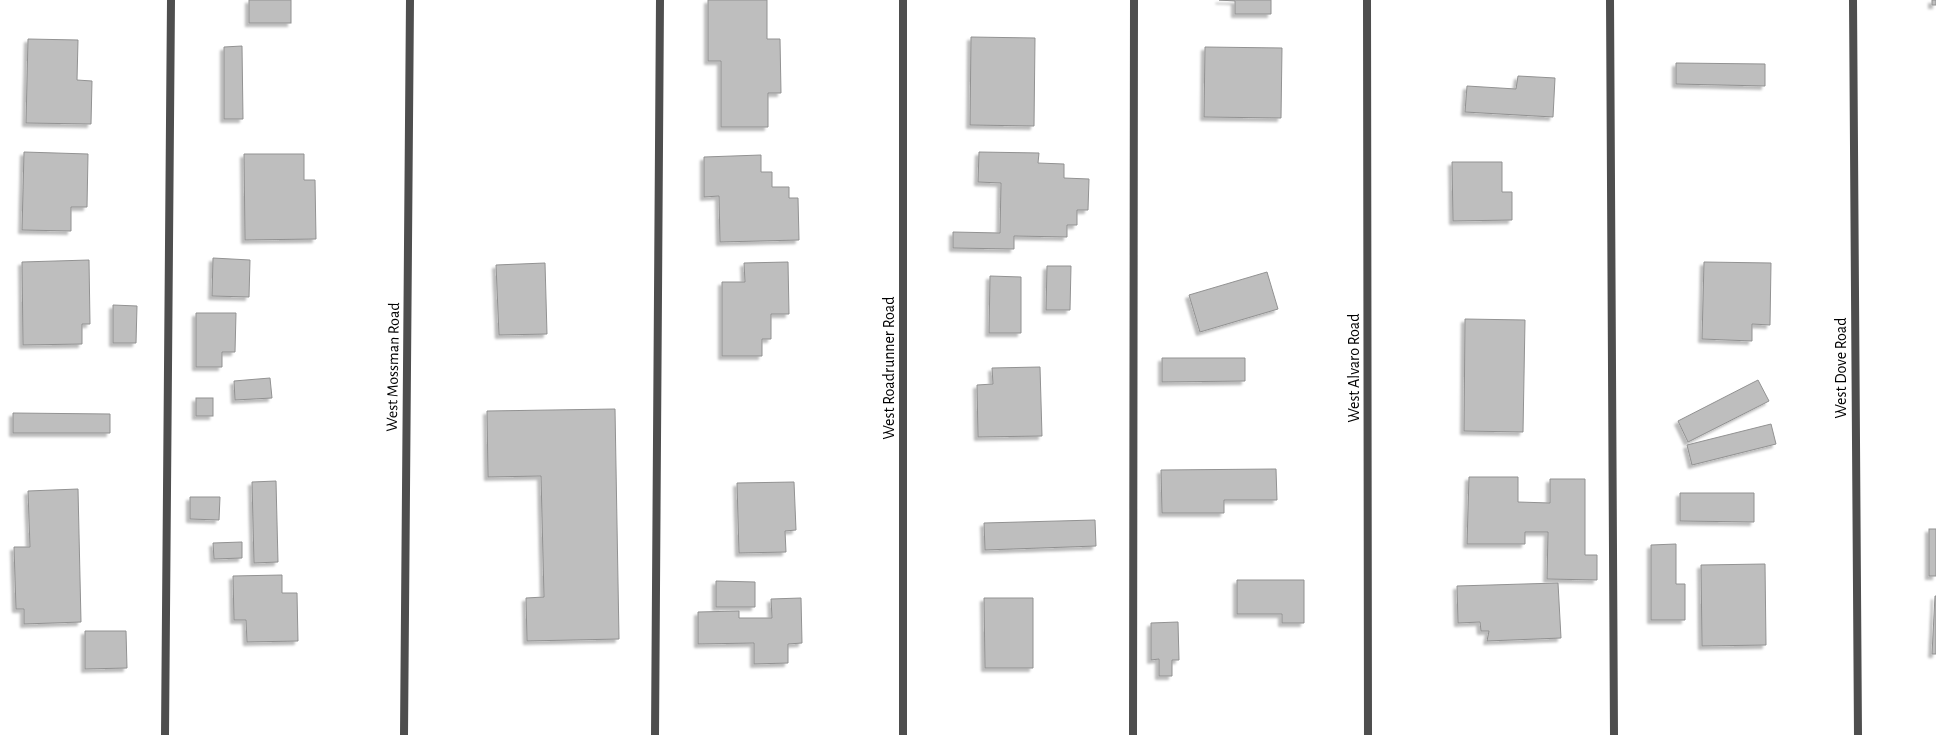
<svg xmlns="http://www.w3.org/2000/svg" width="1936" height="735" font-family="'Alegreya Sans',sans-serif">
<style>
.building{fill:#bebebe;stroke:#929292;filter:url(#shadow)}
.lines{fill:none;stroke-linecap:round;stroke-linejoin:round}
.service{stroke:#4e4e4e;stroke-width:8}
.minor{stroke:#4e4e4e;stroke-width:8}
.labels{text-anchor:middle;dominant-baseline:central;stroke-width:4;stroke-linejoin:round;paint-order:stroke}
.street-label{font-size:16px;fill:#000;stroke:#fff}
</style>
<defs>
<filter id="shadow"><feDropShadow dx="-3.5" dy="3.5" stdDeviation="1" flood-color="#0004"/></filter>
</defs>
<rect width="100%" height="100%" fill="#fff"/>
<!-- building -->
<g class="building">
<rect x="249" y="0" width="42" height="23"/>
<path d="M708,0H767V39H780L781,93H768V127H721V61H708Z"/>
<path d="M1219,0H1271V14H1235V1Z"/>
<rect x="1932" y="0" width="4" height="5"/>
<path d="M971,37L1035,38L1034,126L970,125Z"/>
<path d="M28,39L78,40L77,80L92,81L91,124L26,123Z"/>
<path d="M242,46L243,119H224V47Z"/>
<path d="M1205,47L1282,48L1281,118L1204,117Z"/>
<path d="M1676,63L1765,64V86L1676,84Z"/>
<path d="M1518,76L1555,78L1553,117L1465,112L1467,86L1516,89Z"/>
<path d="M24,152L88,154L87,207H71V231L22,230Z"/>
<path d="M979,152L1039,153L1038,163L1064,164V178L1089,179L1088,210H1077V225H1067V237L1014,236V249L953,248V232L1000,233L1001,183L978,182Z"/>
<path d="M244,154H304V180H315L316,239L245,240Z"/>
<path d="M761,155V172H772V187H789V198H798L799,240L720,242L719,196L704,197V157Z"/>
<path d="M1452,162H1502V192H1512V220L1453,221Z"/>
<path d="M213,258L250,260L249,297L212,296Z"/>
<path d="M89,260L90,324H82V344L23,345L22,262Z"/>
<path d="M788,262L789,314H771V339H762V356H722V282H745L744,263Z"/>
<path d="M1704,262L1771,263L1770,325L1752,324V341L1702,339Z"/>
<path d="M545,263L547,334L499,335L496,265Z"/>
<path d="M1047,266H1071L1070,310H1046Z"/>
<path d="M1267,272L1278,309L1200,332L1189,295Z"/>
<path d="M990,276L1021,277V333H989Z"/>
<path d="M113,305L137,306L136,343H113Z"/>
<path d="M196,313H236L235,352H222V367H196Z"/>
<path d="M1465,319L1525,320L1523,432L1464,431Z"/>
<path d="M1162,358H1245V381L1162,382Z"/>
<path d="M1040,367L1042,436L978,437L977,385L993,384L992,368Z"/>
<path d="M270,378L272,398L235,400L234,381Z"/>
<path d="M1758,380L1769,401L1688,442L1678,421Z"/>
<rect x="196" y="398" width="17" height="18"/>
<path d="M615,409L619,639L527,641L526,598L544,597L541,476L488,477L487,411Z"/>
<path d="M13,413L110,414V433H13Z"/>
<path d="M1771,424L1776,444L1692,465L1687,445Z"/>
<path d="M1276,469L1277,500H1224V513H1162L1161,470Z"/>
<path d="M1469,477H1518V502L1550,503V479H1585V555H1597V580L1547,579L1548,532H1525V544H1467Z"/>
<path d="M276,481L278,562L254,563L252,482Z"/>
<path d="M794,482L796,530L785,531L786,552L739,553L737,483Z"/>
<path d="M78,489L81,622L24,624V609H16L14,547H30L28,491Z"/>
<path d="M1680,493H1754V522L1680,521Z"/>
<path d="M190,497H220L219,520L190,519Z"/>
<path d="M1095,520L1096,546L985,550L984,523Z"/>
<rect x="1929" y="529" width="7" height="47"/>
<path d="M242,542V558L214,559L213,543Z"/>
<path d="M1676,544V584H1685V620H1651V545Z"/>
<path d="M1765,564L1766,645L1702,646L1701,565Z"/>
<path d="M282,575V593H297L298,641L247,642L246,620H234L233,576Z"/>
<path d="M1237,580H1304V623H1282V614H1237Z"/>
<path d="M716,581L755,582V607H716Z"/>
<path d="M1558,583L1561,638L1487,641L1489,631H1481L1480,622L1458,623L1457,586Z"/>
<path d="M1935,596H1936V654H1932Z"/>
<path d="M801,598L802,643L788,644V663L754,664V643L698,644V612L739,611V618H772L771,599Z"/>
<path d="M984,598H1033V668H985Z"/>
<path d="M1178,622L1179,660H1172V676H1159V659L1151,660V623Z"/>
<path d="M85,631H126L127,668L85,669Z"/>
</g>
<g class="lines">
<!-- service -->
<g class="service">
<path d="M1610,0L1614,735"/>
<path d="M165,735L171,0"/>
<path d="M655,735L660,0"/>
<path d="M1133,735L1134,0"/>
</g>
<!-- minor -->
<g class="minor">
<path d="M903,0V735"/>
<path d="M1367,0L1368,735"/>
<path d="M1853,0L1858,735"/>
<path d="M404,735L410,0"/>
</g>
</g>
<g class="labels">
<!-- street labels -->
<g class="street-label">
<text transform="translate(393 367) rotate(-89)">West Mossman Road</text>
<text transform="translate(889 368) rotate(-90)">West Roadrunner Road</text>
<text transform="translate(1354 368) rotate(-90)">West Alvaro Road</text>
<text transform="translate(1841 368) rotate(-90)">West Dove Road</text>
</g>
</g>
</svg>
